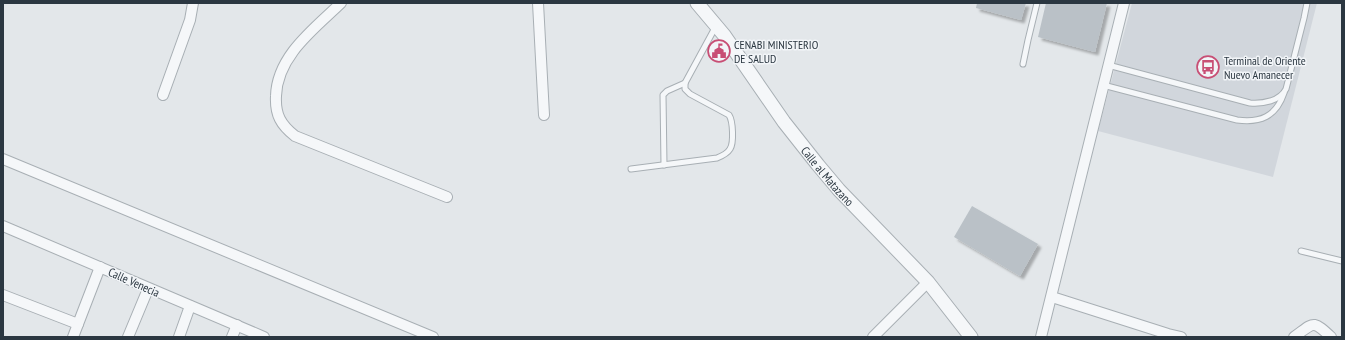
<svg xmlns="http://www.w3.org/2000/svg" width="1345" height="340" font-family="'PT Sans Narrow',sans-serif">
<style>
.built{fill:#d1d6dc}
.building{fill:#bac1c7;filter:url(#shadow)}
.lines{fill:none;stroke-linecap:round;stroke-linejoin:round}
.service-casing{stroke:#a8afb4;stroke-width:7}
.minor-casing{stroke:#a8afb4;stroke-width:12}
.tertiary-casing{stroke:#a8afb4;stroke-width:15}
.service{stroke:#f5f7f9;stroke-width:5}
.minor{stroke:#f5f7f9;stroke-width:10}
.tertiary{stroke:#f5f7f9;stroke-width:13}
.labels{text-anchor:middle;dominant-baseline:central;stroke-width:3;stroke-linejoin:round;paint-order:stroke}
.poi-label{font-size:12px;fill:#2b3741;stroke:#f2f5f8;text-anchor:start}
.street-label{font-size:12px;fill:#2b3741;stroke:#f2f5f8}
</style>
<defs>
<filter id="shadow"><feDropShadow dx="3.5" dy="3.5" stdDeviation="1" flood-color="#0004"/></filter>
</defs>
<rect width="100%" height="100%" fill="#e3e7ea"/>
<!-- built -->
<path class="built" d="M1132,3H1317L1273,177L1098,131Z"/>
<!-- building -->
<g class="building">
<path d="M977,3H1026L1021,20L976,8Z"/>
<path d="M1046,3H1107L1095,52L1038,37Z"/>
<path d="M972,206L1038,244L1020,276L954,237Z"/>
</g>
<g class="lines">
<!-- service casing -->
<g class="service-casing">
<g id="service">
<path d="M1023,64L1028,40L1037,3"/>
<path d="M1108,65L1250,103C1263,104 1280,101 1286,89L1304,18L1307,3"/>
<path d="M1103,85L1237,120C1260,123 1276,117 1284,93"/>
<path d="M664,165L663,95L667,91L685,83"/>
<path d="M631,169L717,158C722,156 727,154 730,149C734,143 733,121 729,115L690,94L685,89V83L716,26"/>
<path d="M1301,251L1342,261"/>
</g>
</g>
<!-- minor casing -->
<g class="minor-casing">
<g id="minor">
<path d="M341,3C314,29 277,56 276,96C275,115 281,125 295,136L447,197"/>
<path d="M538,3L544,115"/>
<path d="M163,95L190,20L193,3"/>
<path d="M3,159L433,337"/>
<path d="M3,226L264,337"/>
<path d="M3,295L78,324"/>
<path d="M1052,297L1168,334L1181,337"/>
<path d="M73,337L100,267"/>
<path d="M128,337L148,289"/>
<path d="M179,337L190,306"/>
<path d="M232,337L237,325"/>
<path d="M873,337L928,282"/>
<path d="M1041,337L1124,3"/>
<path d="M1294,337C1314,323 1312,319 1331,337"/>
</g>
</g>
<!-- tertiary casing -->
<g class="tertiary-casing">
<g id="tertiary">
<path id="s1" d="M697,3L724,35L784,122L818,165L839,190L928,282L971,337"/>
</g>
</g>
<!-- service -->
<use href="#service" class="service"/>
<!-- minor -->
<use href="#minor" class="minor"/>
<!-- tertiary -->
<use href="#tertiary" class="tertiary"/>
</g>
<!-- icons -->
<defs>
<g id="civic-ring" transform="scale(1.15)"><circle r="9.5" fill="#f2f5f8" stroke="#c84f75" stroke-width="1.5"/><path d="M-.6-6.5H3V-4.5H.6V-3L4-1V1h2V6H-6V1h2V-1L-.6-3ZM-1.2 2.5V6h2.4V2.5Z" fill="#c84f75"/></g>
<g id="bus-ring" transform="scale(1.15)"><circle r="9.5" fill="#f2f5f8" stroke="#c84f75" stroke-width="1.5"/><path d="M-5-6H5V4H4V6H2V4H-2V6H-4V4H-5ZM-3.5-4V0h7V-4ZM-3.5 1.2v1.5H-2V1.2ZM2 1.2v1.5H3.5V1.2Z" fill="#c84f75"/></g>
</defs>
<g fill-rule="evenodd">
<use href="#civic-ring" x="719" y="51"/>
<use href="#bus-ring" x="1208" y="67"/>
</g>
<g class="labels">
<!-- poi labels -->
<g class="poi-label">
<text x="734" y="44">CENABI MINISTERIO<tspan x="734" dy="14">DE SALUD</tspan></text>
<text x="1224" y="60">Terminal de Oriente<tspan x="1224" dy="14">Nuevo Amanecer</tspan></text>
</g>
<!-- street labels -->
<g class="street-label">
<text stroke="none"><textPath href="#s1" startOffset="217">Calle al Matazano</textPath></text>
<text transform="translate(134 282) rotate(24)">Calle Venecia</text>
</g>
</g>
<!-- border -->
<rect width="1345" height="340" fill="none" stroke="#2b3741" stroke-width="8"/>
</svg>
